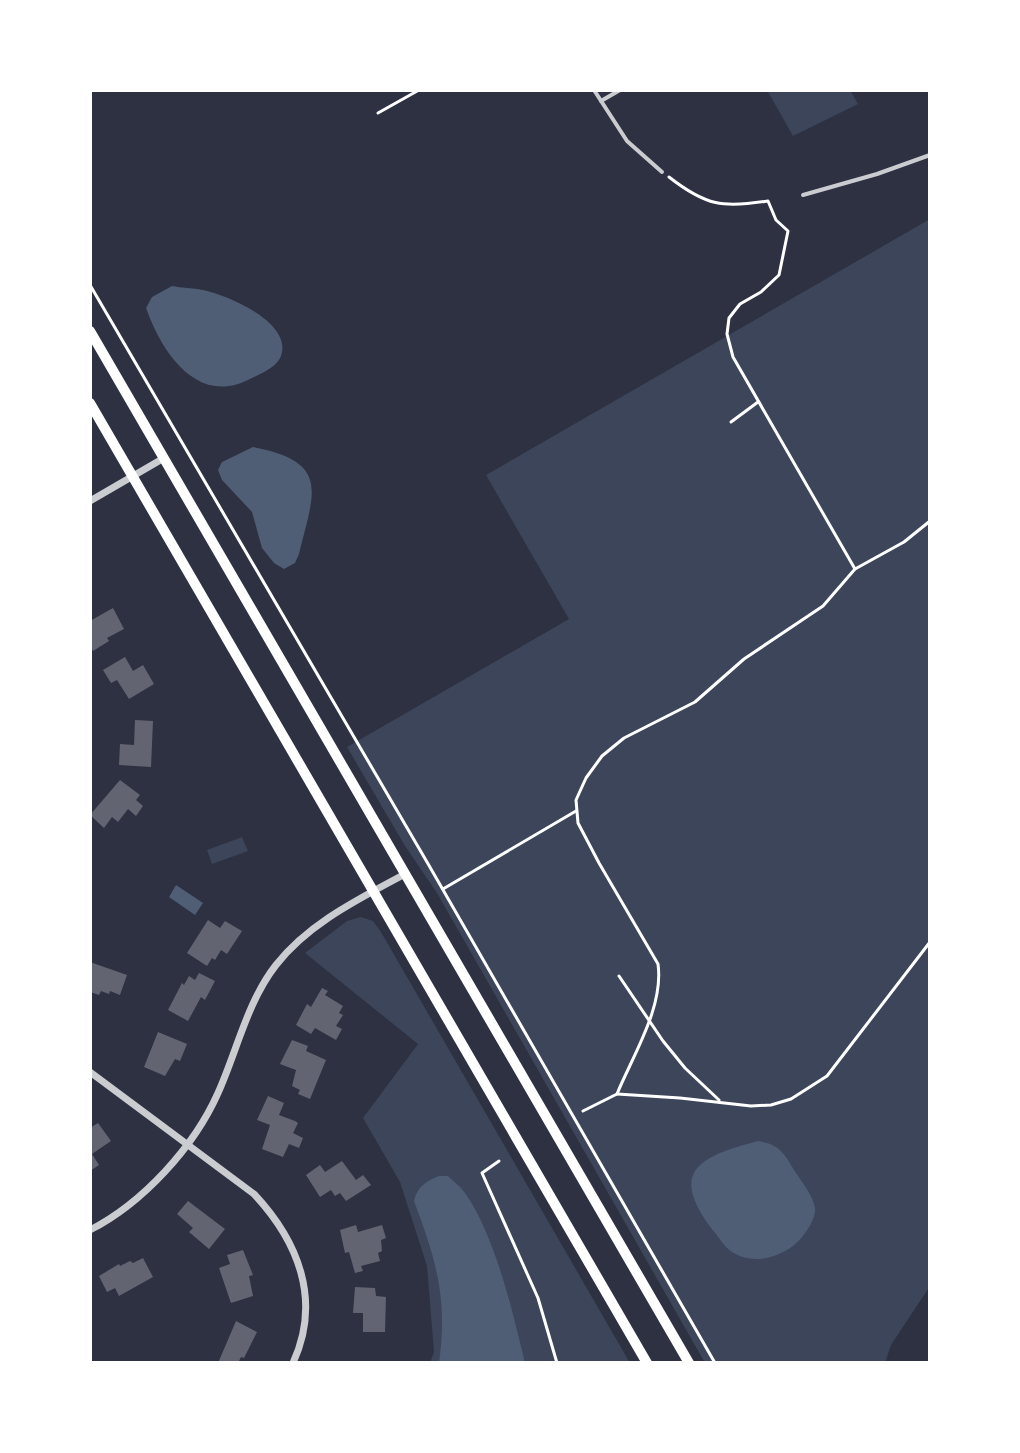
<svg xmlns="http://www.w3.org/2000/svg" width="1020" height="1453" font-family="'Fira Sans',sans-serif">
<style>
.green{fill:#3c4559}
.water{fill:#4f5d75}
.building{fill:#626471}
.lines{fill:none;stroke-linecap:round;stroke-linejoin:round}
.path{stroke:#fff;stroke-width:3}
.service{stroke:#caccd0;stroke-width:4}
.minor{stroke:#caccd0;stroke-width:7}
.secondary{stroke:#fff;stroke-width:10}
</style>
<rect width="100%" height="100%" fill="#2d3142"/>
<!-- green -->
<g class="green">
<path d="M767,90H850L858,104L793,136Z"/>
<path d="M930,219V1286L891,1345L885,1363H705L437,893L405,846L347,747L569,619L486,475Z"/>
<path d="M242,837L248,851L212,864L207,850Z"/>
<path d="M361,917L373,921L381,932L630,1363H430L434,1352L427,1266L400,1182L363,1118L418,1044L305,953L347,921Z"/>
</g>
<!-- water -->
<g class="water">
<path d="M172,286C182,288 193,288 203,290C228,295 293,323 281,356C277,367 262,373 252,378C198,408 162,353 146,308L152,297Z"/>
<path d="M253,447C331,462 314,492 299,554L295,563L284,569L274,563L262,548L252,512L222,480L218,470L222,462Z"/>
<path d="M176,885L203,903L195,915L169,897Z"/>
<path d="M758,1141C778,1144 784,1152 794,1170C801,1181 813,1195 815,1208C816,1217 809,1228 803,1236C787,1257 750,1269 727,1248C723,1244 719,1238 716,1234C667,1173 696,1157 758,1141Z"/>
<path d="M439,1176H448C453,1181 461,1187 465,1193C495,1235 513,1313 525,1363H439C448,1298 436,1260 414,1201C417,1187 426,1181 439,1176Z"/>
</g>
<!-- building -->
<g class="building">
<path d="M113,608L124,629L107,638L109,641L93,651L90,645V634L92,633L90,621Z"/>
<path d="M125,657L133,671L143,665L154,684L129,699L117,680L111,683L103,670Z"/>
<path d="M135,720L153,721L151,767L119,765L120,744L134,745Z"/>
<path d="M120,780L140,795L136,800L143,806L136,816L128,809L118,822L112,817L104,828L90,815Z"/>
<path d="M208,920L220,928L225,921L242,931L227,954L221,950L215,960L212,958L207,966L187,953Z"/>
<path d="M90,962L127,975L120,995L110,991L109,994L101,991L99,995L90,992Z"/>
<path d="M199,973L215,981L205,1000L201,997L188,1021L168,1010L182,983L184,985L189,976L195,980Z"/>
<path d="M322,988L328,991L325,995L343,1006L339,1013L343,1015L336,1026L342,1029L336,1040L315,1028L311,1034L296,1025L307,1004L311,1007Z"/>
<path d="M158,1032L187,1044L180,1061L175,1059L165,1076L144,1067Z"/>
<path d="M292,1040L308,1046L306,1051L326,1060L310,1099L298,1094L300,1090L292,1086L296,1070L280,1064Z"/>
<path d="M268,1096L284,1103L279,1115L295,1121L298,1123L293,1133L303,1138L299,1148L289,1144L283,1157L262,1149L270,1125L257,1120Z"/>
<path d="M98,1123L111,1141L92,1154L99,1165L90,1171V1128Z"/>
<path d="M342,1161L356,1180L363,1175L371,1185L346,1201L340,1193L335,1196L331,1190L320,1197L306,1175L320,1165L325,1172Z"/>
<path d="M188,1201L225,1229L209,1249L189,1232L193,1228L177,1214Z"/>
<path d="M356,1225L358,1232L382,1225L386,1238L381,1240L382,1251L378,1253L380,1261L361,1266L363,1271L355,1273L349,1252L345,1253L340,1230Z"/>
<path d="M243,1250L253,1275L249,1276L253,1296L231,1303L219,1268L230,1264L227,1255Z"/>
<path d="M143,1258L153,1277L119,1296L115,1288L107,1292L99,1276L119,1264L120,1266L130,1261L133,1263Z"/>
<path d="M355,1287L375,1288L376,1296L386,1297L385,1332H363V1313H353Z"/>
<path d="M236,1321L257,1332L244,1358L241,1357L238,1363H218Z"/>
</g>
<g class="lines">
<!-- path -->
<g class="path">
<path d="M378,113L419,90"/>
<path d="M669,177C706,206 723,208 768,201L776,220L788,231L779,275L761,292L740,304L729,318L727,334L733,357L855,569"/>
<path d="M90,285L427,862L715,1363"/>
<path d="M731,422L758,402"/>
<path d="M443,889L576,811"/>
<path d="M619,976L663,1041L685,1068L719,1100"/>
<path d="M617,1094L680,1098L751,1106L771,1105L791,1099L827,1076L930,942"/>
<path d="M583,1111L617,1094C633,1055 664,1007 658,964L599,863L578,823L576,800L586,778L602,756L624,738L695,702L744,659L823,606L855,569L904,542L930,521"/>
<path d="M499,1161L482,1173L538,1298L557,1363"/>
</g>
<!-- service -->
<g class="service">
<path d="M594,90L627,141L662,172"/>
<path d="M601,101L620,90"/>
<path d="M803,195L877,174L930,155"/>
</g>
<!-- minor -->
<g class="minor">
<path d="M90,501L164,458"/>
<path d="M90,1072L254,1194C298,1241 322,1300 293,1363"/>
<path d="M90,1230C143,1203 194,1147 218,1093C237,1051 247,1002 276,965C309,923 359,899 405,874"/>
</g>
<!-- secondary -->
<g class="secondary">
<path d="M90,331L689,1363"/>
<path d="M90,403L647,1363"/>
</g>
</g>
<!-- border -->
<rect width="1020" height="1453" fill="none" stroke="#ffffff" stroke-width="184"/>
</svg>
